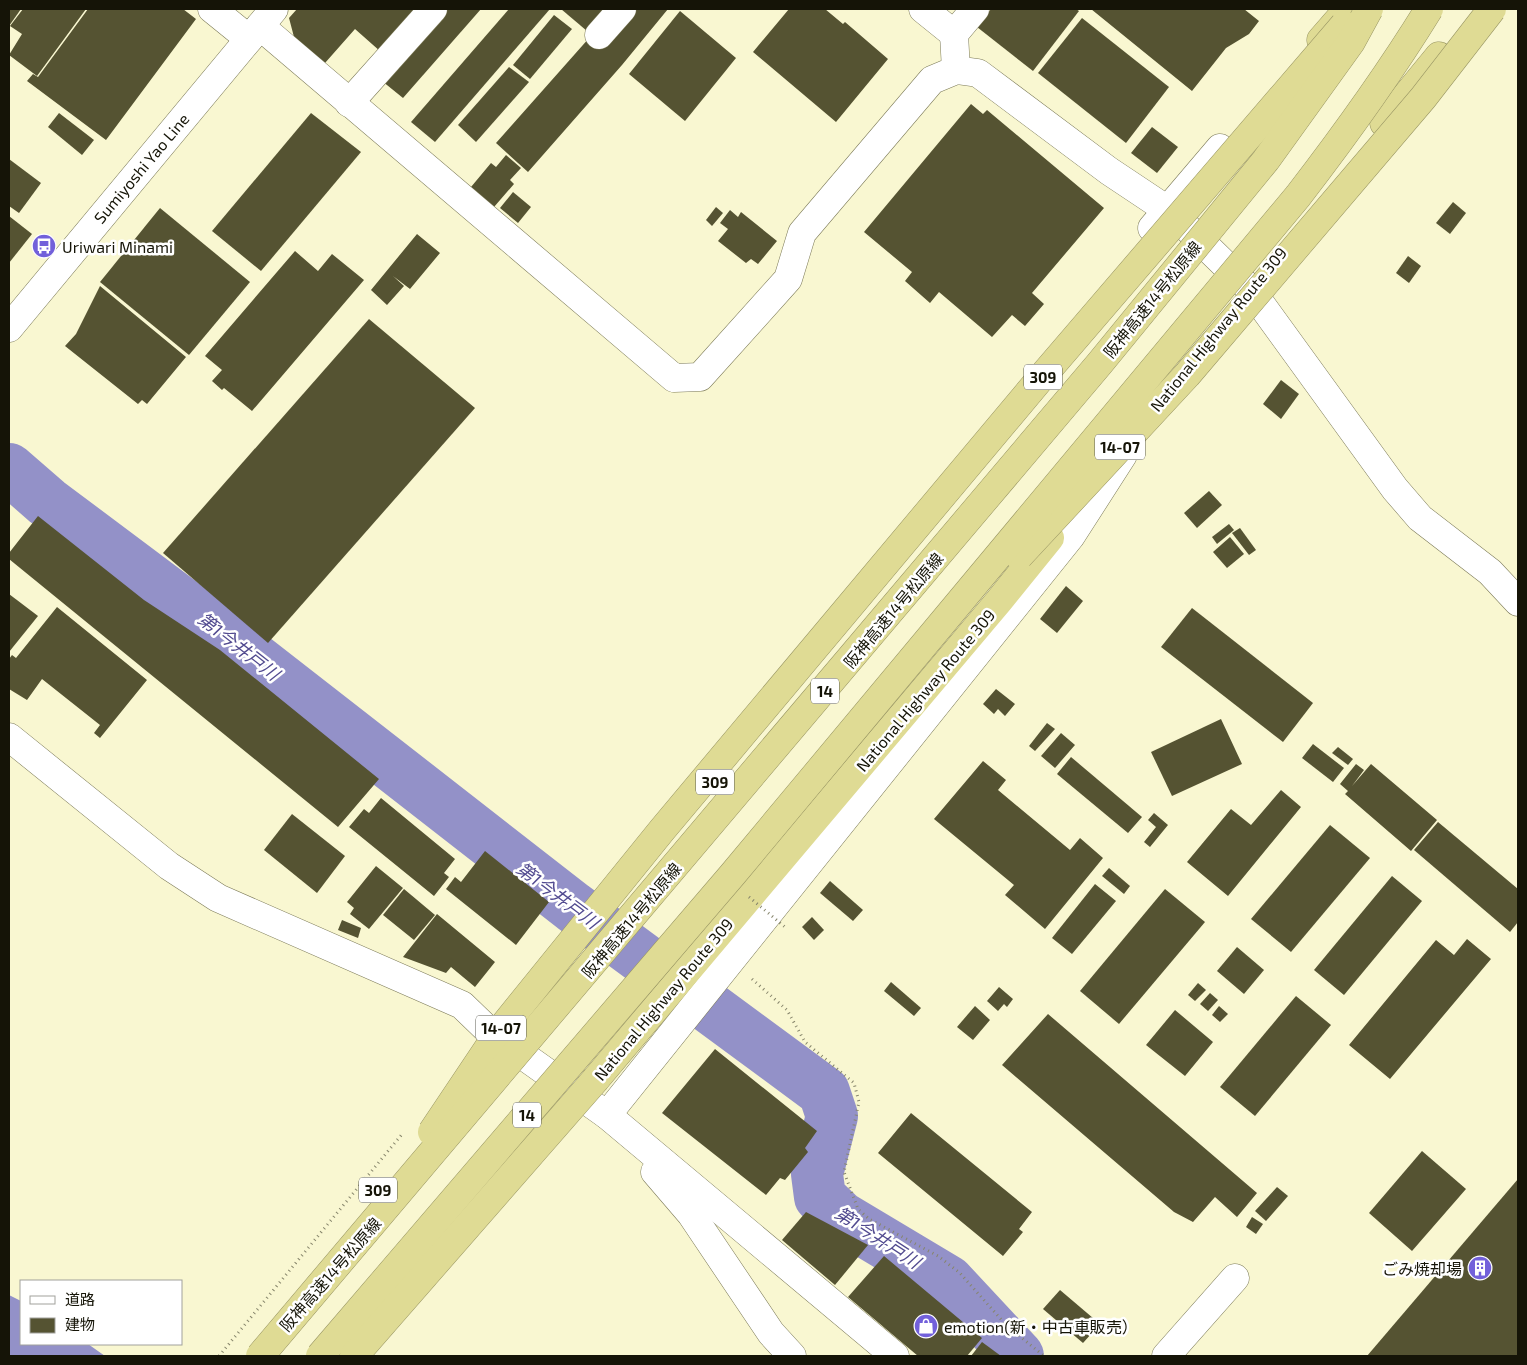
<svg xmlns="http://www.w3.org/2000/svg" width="1527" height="1365" font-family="'Exo 2','Noto Sans JP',sans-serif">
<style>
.water{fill:#9391c8}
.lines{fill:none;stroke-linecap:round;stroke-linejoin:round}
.river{stroke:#9391c8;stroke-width:52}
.building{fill:#555332}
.street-casing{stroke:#7c7a58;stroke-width:29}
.secondary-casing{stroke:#7c7a58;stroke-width:29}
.highway-casing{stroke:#989563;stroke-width:29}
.path{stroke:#86856b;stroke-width:3;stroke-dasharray:1 4;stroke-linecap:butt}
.street{stroke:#fff;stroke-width:28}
.secondary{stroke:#fff;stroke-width:28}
.highway{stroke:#dfdb94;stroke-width:28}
.highway-bridge-casing{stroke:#989563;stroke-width:29;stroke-linecap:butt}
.path-bridge{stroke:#86856b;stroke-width:3;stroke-dasharray:1 4;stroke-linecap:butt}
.highway-bridge{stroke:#dfdb94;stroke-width:28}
.labels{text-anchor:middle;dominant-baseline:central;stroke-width:5;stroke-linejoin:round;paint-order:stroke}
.shield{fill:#fff;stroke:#5b5a51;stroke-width:1}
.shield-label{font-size:15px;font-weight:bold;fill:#151407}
.street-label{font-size:16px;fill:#151407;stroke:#fff}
.poi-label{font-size:16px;fill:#151407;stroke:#fff;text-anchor:start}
.water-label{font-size:18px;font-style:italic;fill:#524b90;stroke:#fff}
</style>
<rect width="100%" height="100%" fill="#f9f7d1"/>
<!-- water -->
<path class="water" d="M9,1295L21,1301V1344H88L105,1356H9Z"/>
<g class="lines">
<!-- river -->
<path class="river" d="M9,469L47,502L206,621L573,907L824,1092L832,1116L817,1174L820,1197L841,1217L948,1281L1018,1356"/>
</g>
<!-- building -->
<g class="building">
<path d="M9,9H21L9,26Z"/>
<path d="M23,9H86L37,76L9,55L22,34L10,26Z"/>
<path d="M88,9H183L196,19L106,140L27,81L33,74L38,77Z"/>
<path d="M297,9H420L381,52L355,29L325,63L294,37L289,18Z"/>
<path d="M448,9H481L403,98L382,81Z"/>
<path d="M509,9H550L435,142L411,122Z"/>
<path d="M561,9H606L587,31Z"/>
<path d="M635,9H668L622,65L528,172L496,143L590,37L603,48Z"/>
<path d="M789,9H825L843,24L845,22L888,59L836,122L753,52Z"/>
<path d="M991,9H1076L1079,11L1033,71L977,27Z"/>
<path d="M1091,9H1244L1259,21L1249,34L1226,48L1192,91Z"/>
<path d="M680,11L736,58L685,121L629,74Z"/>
<path d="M554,15L572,29L530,79L513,65Z"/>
<path d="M1082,18L1169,87L1126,143L1038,73Z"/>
<path d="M509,67L529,82L476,142L458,125Z"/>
<path d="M971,104L983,114L987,110L1104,208L1032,293L1044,304L1025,326L1012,315L992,337L939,292L930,303L905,281L912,272L864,232Z"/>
<path d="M59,113L94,140L82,155L48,127Z"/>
<path d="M311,113L361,152L261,271L212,231Z"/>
<path d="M1152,127L1178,147L1157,173L1131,153Z"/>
<path d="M506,155L521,168L510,180L514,184L494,207L471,187L491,163L496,167Z"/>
<path d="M9,159L41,183L19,213L9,206Z"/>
<path d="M513,192L531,207L518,223L500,208Z"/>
<path d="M1453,202L1466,213L1450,234L1436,223Z"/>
<path d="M716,207L723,213L712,226L706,220Z"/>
<path d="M160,208L250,282L189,355L100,282Z"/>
<path d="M730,210L738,217L741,212L777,241L758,264L751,259L746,263L718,241L728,229L720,223Z"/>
<path d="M9,216L32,234L9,263Z"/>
<path d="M417,234L440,253L410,289L393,276L404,286L387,305L371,290Z"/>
<path d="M295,251L318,271L332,254L364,280L252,411L224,388L222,390L212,381L222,370L205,356Z"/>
<path d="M1408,256L1421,266L1409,283L1396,273Z"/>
<path d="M100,286L186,357L147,404L142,400L138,404L65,346L76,334Z"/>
<path d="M369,319L475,408L268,643L163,553Z"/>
<path d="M1281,380L1299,394L1281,419L1263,404Z"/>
<path d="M1209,491L1222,505L1197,528L1184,513Z"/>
<path d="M38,516L144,600L220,650L379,779L338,827L9,559V553Z"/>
<path d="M1229,524L1234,530L1217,544L1212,537Z"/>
<path d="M1240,528L1256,550L1249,555L1232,533Z"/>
<path d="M1230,537L1244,554L1227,568L1213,552Z"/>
<path d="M1066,586L1083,601L1057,633L1040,619Z"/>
<path d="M9,594L38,616L9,652Z"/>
<path d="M57,607L147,680L100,738L94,733L100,725L42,679L27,700L9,689V659L12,655L16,658Z"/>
<path d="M1192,608L1313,703L1283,742L1161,647Z"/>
<path d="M996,689L1015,704L1005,716L998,709L994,714L983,704Z"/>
<path d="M1221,719L1242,764L1172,796L1151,752Z"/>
<path d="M1047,723L1055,729L1035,751L1029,746Z"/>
<path d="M1061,733L1075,745L1055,768L1041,756Z"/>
<path d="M1313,744L1344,768L1333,782L1302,758Z"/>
<path d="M1338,747L1353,759L1348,765L1332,753Z"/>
<path d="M1071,757L1142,817L1128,833L1057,774Z"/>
<path d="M983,761L1006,780L998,790L1070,850L1080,838L1103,858L1045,929L1005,895L1014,885L934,819Z"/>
<path d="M1356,764L1364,770L1352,786L1371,764L1437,820L1411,851L1345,794L1348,791L1340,784Z"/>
<path d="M1281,790L1301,807L1228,896L1187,862L1231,809L1251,825Z"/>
<path d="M381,798L455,859L444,873L449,877L434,896L349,827L364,809L369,813Z"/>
<path d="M1154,813L1168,825L1150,847L1144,842L1156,827L1148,820Z"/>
<path d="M292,814L345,856L317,893L264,850Z"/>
<path d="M1438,822L1518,889V922L1510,932L1414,850Z"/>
<path d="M1330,825L1370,858L1291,952L1251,919Z"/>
<path d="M485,851L549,902L516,945L446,889L455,877L461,882Z"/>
<path d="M376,866L403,888L369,929L350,914L354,908L347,902Z"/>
<path d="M1109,868L1130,886L1124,894L1102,876Z"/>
<path d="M1392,876L1422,901L1344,995L1314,970Z"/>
<path d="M830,881L863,910L853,921L820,893Z"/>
<path d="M1095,884L1116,901L1072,954L1052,938Z"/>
<path d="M404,889L435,915L414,940L383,915Z"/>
<path d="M1165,889L1205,922L1119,1024L1080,991Z"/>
<path d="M437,914L495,962L475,987L451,967L446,973L403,957Z"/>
<path d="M812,917L824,930L814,940L802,927Z"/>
<path d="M342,920L361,928L358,938L338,930Z"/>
<path d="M1467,939L1491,959L1390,1079L1349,1045L1436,940L1454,955Z"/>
<path d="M1237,947L1264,970L1244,994L1217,971Z"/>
<path d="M891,982L921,1008L914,1016L884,991Z"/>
<path d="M1198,983L1206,990L1195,1001L1188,995Z"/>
<path d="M999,987L1013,999L1007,1007L1004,1004L998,1011L987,1001Z"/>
<path d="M1210,993L1218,1000L1208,1011L1200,1004Z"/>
<path d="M1296,996L1331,1025L1255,1116L1220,1087Z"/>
<path d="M975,1006L990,1020L973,1040L957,1027Z"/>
<path d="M1219,1006L1228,1014L1220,1022L1212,1015Z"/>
<path d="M1175,1010L1213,1042L1185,1076L1146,1045Z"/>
<path d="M1048,1014L1257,1193L1237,1217L1215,1197L1193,1222L1174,1212L1002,1065Z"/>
<path d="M715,1049L817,1131L805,1148L808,1152L785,1180L780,1178L766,1195L662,1113Z"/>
<path d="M911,1113L1032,1212L1019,1229L1023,1232L1003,1256L878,1153Z"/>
<path d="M1422,1151L1466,1189L1412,1251L1369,1213Z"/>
<path d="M1518,1179V1356H1367Z"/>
<path d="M1277,1187L1288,1196L1266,1221L1255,1211Z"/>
<path d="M806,1212L868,1245L835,1285L782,1240Z"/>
<path d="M1252,1217L1263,1224L1256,1234L1246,1227Z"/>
<path d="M884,1256L982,1338L967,1356H918L848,1297Z"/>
<path d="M1060,1290L1100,1324L1083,1343L1043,1309Z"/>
<path d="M982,1342L1001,1356H971Z"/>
</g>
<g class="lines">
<!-- street casing -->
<g class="street-casing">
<g id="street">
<path d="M212,9L249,39"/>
<path d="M923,9L954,34"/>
<path d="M599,35L622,9"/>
<path d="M956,70L954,34L975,9"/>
<path d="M349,103L433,9"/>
<path d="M1152,228L1220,148"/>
<path d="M9,737L169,866L218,898L462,1005L490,1032L607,1115L895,1356"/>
<path d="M607,1115L1071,536L1123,455"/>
<path d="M655,1172L691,1214L771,1333L792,1356"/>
<path d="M1166,1356L1235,1278"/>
</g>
</g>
<!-- secondary casing -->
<g class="secondary-casing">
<g id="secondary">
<path d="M260,26L674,378L700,377L788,279L802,233L932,80L956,70L978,73L1109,171L1172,213L1250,289L1395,489L1420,518L1490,572L1518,602"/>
<path d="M9,328L274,9"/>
</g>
</g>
<!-- highway casing -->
<g class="highway-casing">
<g id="highway">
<path d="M1321,40L1348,9"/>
<path d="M1384,123L1439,56"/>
<path d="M596,1079L999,601L1050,538"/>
</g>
</g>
<!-- path -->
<path class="path" d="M752,979L787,1010L805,1042L854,1083L859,1102L844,1172L858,1209L869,1219L938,1256L960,1273L1006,1325L1044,1356"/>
<!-- street -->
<use href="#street" class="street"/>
<!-- secondary -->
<use href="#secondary" class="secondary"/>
<!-- highway -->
<use href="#highway" class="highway"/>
<!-- highway-bridge casing -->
<g class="highway-bridge-casing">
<g id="highway-bridge">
<path d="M1019,556L1187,375L1423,98L1492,9"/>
<path d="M432,1132L501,1029L662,830L1040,379L1344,25"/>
<path d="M260,1356L1100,363L1266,160L1351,42L1369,9"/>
<path d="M320,1356L733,874L1298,196C1345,135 1389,74 1429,9"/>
<path d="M354,1356L596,1079"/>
</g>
</g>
<!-- path-bridge -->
<g class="path-bridge">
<path d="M749,897L785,927"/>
<path d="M219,1356L403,1133"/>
</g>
<!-- highway-bridge -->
<use href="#highway-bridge" class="highway-bridge"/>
</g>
<!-- icons -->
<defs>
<g id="bus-disc" transform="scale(1.25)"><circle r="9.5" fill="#7260da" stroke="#fff"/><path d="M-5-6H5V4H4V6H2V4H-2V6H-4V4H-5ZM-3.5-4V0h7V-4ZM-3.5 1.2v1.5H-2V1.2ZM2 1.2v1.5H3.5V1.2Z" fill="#fff"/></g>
<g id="building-disc" transform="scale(1.25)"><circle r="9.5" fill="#7260da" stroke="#fff"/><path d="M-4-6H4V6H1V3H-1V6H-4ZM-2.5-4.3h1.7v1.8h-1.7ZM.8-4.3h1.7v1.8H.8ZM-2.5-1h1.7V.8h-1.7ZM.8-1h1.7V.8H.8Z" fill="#fff"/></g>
<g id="shop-disc" transform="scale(1.25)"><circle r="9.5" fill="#7260da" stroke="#fff"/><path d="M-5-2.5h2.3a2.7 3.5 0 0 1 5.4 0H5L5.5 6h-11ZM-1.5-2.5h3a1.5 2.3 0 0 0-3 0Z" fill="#fff"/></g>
</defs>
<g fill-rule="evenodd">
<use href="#bus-disc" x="44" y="246"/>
<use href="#building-disc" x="1480" y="1268"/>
<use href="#shop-disc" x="926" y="1326"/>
</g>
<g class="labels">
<!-- shield labels -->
<g class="shield">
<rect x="1024" y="364.5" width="38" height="25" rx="4"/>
<rect x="1095" y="434.5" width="50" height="25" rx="4"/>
<rect x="811" y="678.5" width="28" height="25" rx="4"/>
<rect x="696" y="769.5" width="38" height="25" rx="4"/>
<rect x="476" y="1015.5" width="50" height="25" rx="4"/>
<rect x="513" y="1102.5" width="28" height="25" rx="4"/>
<rect x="359" y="1177.5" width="38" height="25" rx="4"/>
</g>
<g class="shield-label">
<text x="1043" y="377">309</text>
<text x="1120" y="447">14-07</text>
<text x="825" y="691">14</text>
<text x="715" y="782">309</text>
<text x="501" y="1028">14-07</text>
<text x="527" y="1115">14</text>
<text x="378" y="1190">309</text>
</g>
<!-- street labels -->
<g class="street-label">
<text transform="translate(141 168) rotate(-50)">Sumiyoshi Yao Line</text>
<text transform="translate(1152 299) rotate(-51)">阪神高速14号松原線</text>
<text transform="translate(1218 329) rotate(-51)">National Highway Route 309</text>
<text transform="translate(893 610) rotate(-50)">阪神高速14号松原線</text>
<text transform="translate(925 690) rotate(-50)">National Highway Route 309</text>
<text transform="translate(631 920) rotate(-50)">阪神高速14号松原線</text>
<text transform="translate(663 999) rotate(-50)">National Highway Route 309</text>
<text transform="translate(330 1274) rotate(-49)">阪神高速14号松原線</text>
</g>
<!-- poi labels -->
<g class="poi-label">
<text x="62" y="246">Uriwari Minami</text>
<text x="1462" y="1268" text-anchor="end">ごみ焼却場</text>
<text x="944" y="1326">emotion(新・中古車販売）</text>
</g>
<!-- water labels -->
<g class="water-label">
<text transform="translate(239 646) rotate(38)">第1今井戸川</text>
<text transform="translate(558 895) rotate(37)">第1今井戸川</text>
<text transform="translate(878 1237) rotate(33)">第1今井戸川</text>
</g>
</g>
<!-- border -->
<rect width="1527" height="1365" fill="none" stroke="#151407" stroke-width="20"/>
<!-- legend -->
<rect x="20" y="1280" width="162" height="65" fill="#ffffff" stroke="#a1a19c"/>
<rect x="30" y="1296" width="25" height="8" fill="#ffffff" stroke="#a1a19c"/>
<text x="65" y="1305" font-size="15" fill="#151407">道路</text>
<rect x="30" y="1318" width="25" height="15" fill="#555332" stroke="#a1a19c"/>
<text x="65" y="1330" font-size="15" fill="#151407">建物</text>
</svg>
